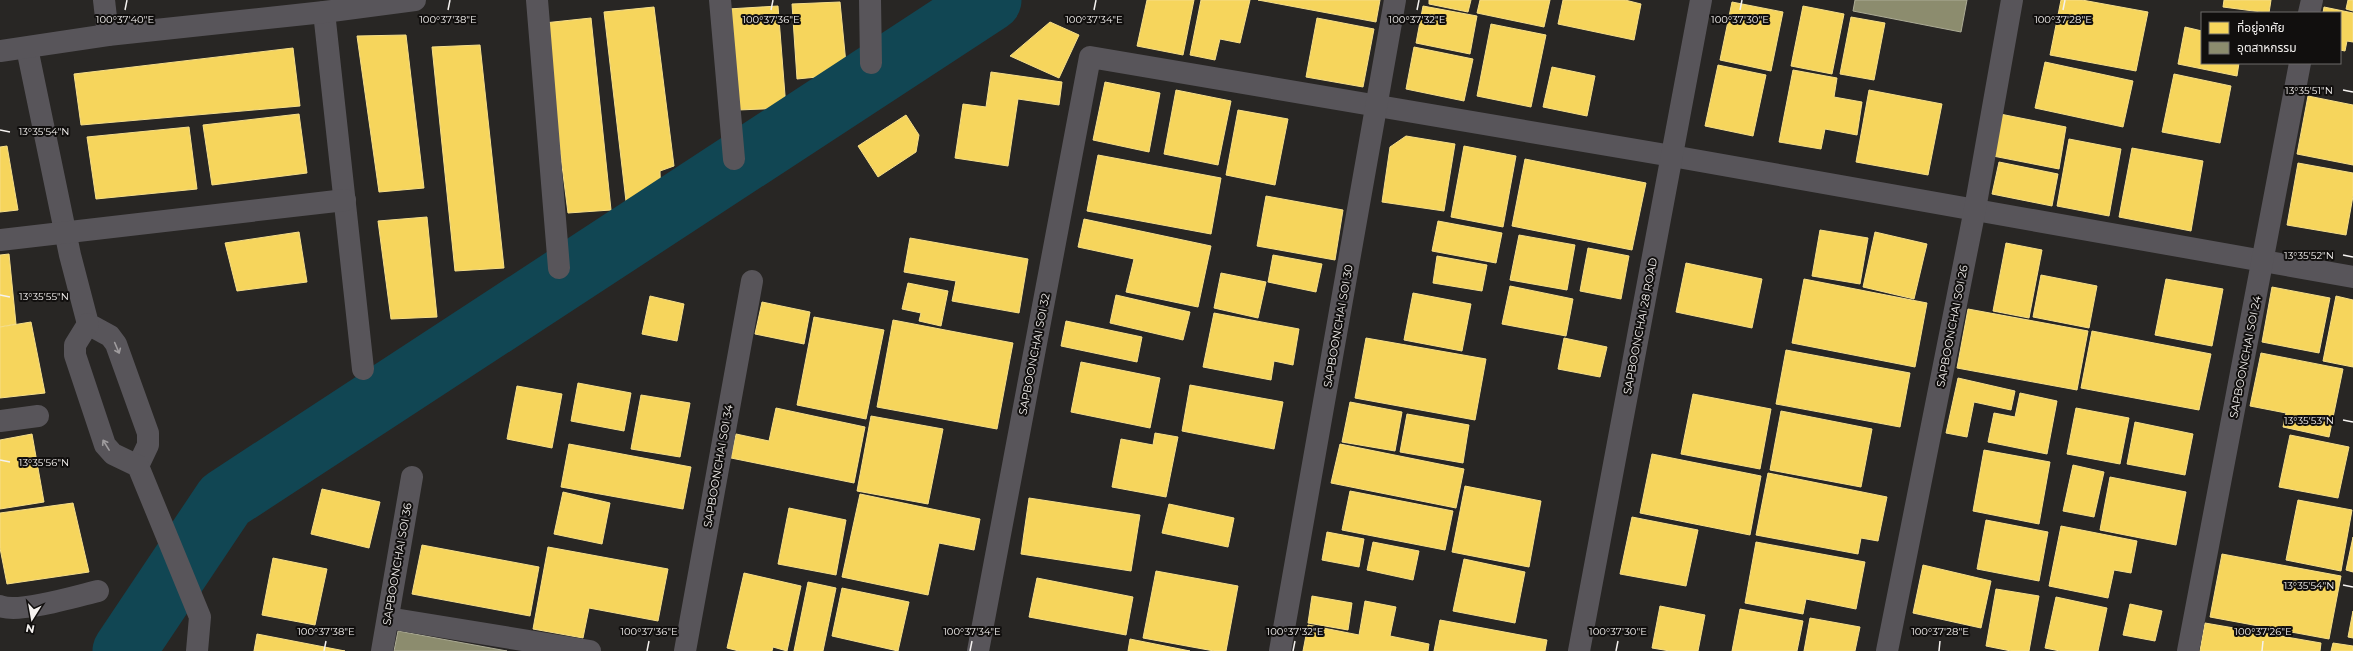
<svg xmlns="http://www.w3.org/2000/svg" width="2353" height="651" font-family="Montserrat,'Noto Sans Thai',sans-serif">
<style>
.homes{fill:#f6d55c;stroke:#f6de88}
.industry{fill:#8c8c6e;stroke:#acab95}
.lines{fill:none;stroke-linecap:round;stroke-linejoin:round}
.river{stroke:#114653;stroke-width:63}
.minor{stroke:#58555a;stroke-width:22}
.oneway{stroke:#9f9c9e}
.ticks{fill:none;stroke:#f5f2f0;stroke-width:1.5}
.labels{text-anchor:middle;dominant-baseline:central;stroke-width:4;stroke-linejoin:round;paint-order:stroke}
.street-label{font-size:11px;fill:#f5f2f0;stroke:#110f0e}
.ticks-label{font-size:10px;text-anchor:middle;fill:#f5f2f0;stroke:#110f0e;stroke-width:4;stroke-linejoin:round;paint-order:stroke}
</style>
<rect width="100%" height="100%" fill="#282624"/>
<!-- homes -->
<g class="homes">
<path d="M1147,0H1194L1183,55L1137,46Z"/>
<path d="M1201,0H1250L1240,43L1220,39L1215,60L1190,55Z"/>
<path d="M1258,0H1380L1376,22Z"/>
<path d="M1429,0H1471L1468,12L1429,4Z"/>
<path d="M1480,0H1550L1544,27L1477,13Z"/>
<path d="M1563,0H1625L1641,4L1634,40L1558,24Z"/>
<path d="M2061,0H2082L2148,12L2136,71L2050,55Z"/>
<path d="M2224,0H2271L2269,13L2223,7Z"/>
<path d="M2348,0H2353V11L2346,9Z"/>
<path d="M840,2L847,74L797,79L792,4Z"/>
<path d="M1732,2L1783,12L1771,71L1720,60Z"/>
<path d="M778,6L786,108L738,110L728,9Z"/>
<path d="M1423,6L1477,16L1470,54L1416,43Z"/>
<path d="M1803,6L1844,14L1832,74L1791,66Z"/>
<path d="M654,7L674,166L660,171L661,207L627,210L604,12Z"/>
<path d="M2324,7L2353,13V42L2347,41L2345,51L2340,50V13H2323Z"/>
<path d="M1851,17L1885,23L1874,80L1840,74Z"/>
<path d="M591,18L611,210L568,213L544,23Z"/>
<path d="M1317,18L1374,29L1363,87L1306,77Z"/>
<path d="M1050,22L1079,35L1059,78L1010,56Z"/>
<path d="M1491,24L1546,35L1531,107L1477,96Z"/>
<path d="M2185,27L2202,31V63H2239L2237,76L2178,64Z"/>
<path d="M406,35L424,188L379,192L357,36Z"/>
<path d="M480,45L504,268L455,271L432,47Z"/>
<path d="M1414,47L1473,59L1464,101L1406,89Z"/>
<path d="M293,48L300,106L81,125L74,74Z"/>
<path d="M2045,62L2133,81L2123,127L2035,108Z"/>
<path d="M1718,65L1766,75L1753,136L1705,126Z"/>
<path d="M1552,67L1595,76L1587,116L1543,107Z"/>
<path d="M1793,70L1837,78L1834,97L1862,102L1857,135L1825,129L1821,149L1779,142Z"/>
<path d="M991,72L1062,82L1059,105L1018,99L1008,166L955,158L963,104L986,107Z"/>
<path d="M2174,74L2231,86L2220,143L2162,132Z"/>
<path d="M1105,82L1160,93L1149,152L1093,140Z"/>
<path d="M1176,90L1231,101L1218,165L1164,154Z"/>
<path d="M1869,90L1942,104L1928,175L1856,162Z"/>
<path d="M2308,96L2353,105V165L2297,154Z"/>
<path d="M1238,110L1288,119L1275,185L1226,175Z"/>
<path d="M299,114L307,173L212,185L203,125Z"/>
<path d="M2000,114L2066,127L2059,169L1993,156Z"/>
<path d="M906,115L919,135L916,152L878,177L858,146Z"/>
<path d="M189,127L197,189L96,199L87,137Z"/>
<path d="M1406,136L1455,144L1444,211L1382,202L1390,147Z"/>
<path d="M2069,139L2121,149L2109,216L2057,206Z"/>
<path d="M7,146L18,210L0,212V147Z"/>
<path d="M1464,146L1516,156L1503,227L1451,217Z"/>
<path d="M2132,148L2203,161L2191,231L2119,217Z"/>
<path d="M1098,155L1221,178L1211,234L1087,211Z"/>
<path d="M1525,159L1646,183L1632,250L1512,226Z"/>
<path d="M1999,162L2058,174L2052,206L1992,194Z"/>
<path d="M2298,163L2353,173V196L2346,235L2287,225Z"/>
<path d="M1266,196L1343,210L1335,260L1257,246Z"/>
<path d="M427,217L437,317L391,319L378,221Z"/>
<path d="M1084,219L1211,246L1198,307L1126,292L1134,259L1078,247Z"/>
<path d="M1438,221L1502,233L1496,263L1432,251Z"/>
<path d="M1820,230L1868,238L1860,284L1812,276Z"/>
<path d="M299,232L307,282L237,291L225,243Z"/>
<path d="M1875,232L1927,244L1914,299L1863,287Z"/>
<path d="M1519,235L1575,245L1567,290L1510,280Z"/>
<path d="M910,238L1028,259L1019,313L952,301L956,281L904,272Z"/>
<path d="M2006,243L2042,250L2029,318L1993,311Z"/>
<path d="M1588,248L1629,256L1621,299L1580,291Z"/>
<path d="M9,254L16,324L0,327V255Z"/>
<path d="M1273,255L1322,264L1316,292L1268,282Z"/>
<path d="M1437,256L1487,265L1482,291L1433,283Z"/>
<path d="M1686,263L1762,279L1752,328L1676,312Z"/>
<path d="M1221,273L1266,282L1258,318L1214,308Z"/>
<path d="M2041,275L2097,286L2089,328L2033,317Z"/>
<path d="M1804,279L1927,303L1915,367L1792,343Z"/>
<path d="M2166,279L2223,289L2212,346L2155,335Z"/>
<path d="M908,283L948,291L941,326L919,321L921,313L902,309Z"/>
<path d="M1510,286L1573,299L1566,336L1502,324Z"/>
<path d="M2272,287L2330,298L2319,353L2262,342Z"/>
<path d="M1413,293L1471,304L1462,351L1404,340Z"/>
<path d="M1116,295L1190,312L1183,340L1110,323Z"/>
<path d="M650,296L684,304L677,341L642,334Z"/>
<path d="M2336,296L2353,300V367L2323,361Z"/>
<path d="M762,302L810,312L804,344L755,334Z"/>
<path d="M1968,309L2088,331L2077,390L1957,368Z"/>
<path d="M1214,313L1299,329L1293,365L1274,361L1271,380L1203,367Z"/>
<path d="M814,317L884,330L866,419L797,405Z"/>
<path d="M893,320L1013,343L997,429L877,407Z"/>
<path d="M1066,321L1142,337L1137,362L1061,346Z"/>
<path d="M31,322L45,393L0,398V327Z"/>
<path d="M2092,331L2211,354L2199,410L2081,388Z"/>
<path d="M1366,338L1486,359L1475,420L1355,398Z"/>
<path d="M1564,338L1607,347L1600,377L1558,369Z"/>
<path d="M1786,350L1910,373L1900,427L1776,404Z"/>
<path d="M2261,353L2343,369L2329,437L2283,427L2286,413L2250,406Z"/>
<path d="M1081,362L1160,378L1150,428L1071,412Z"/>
<path d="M1958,378L2015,391L2011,410L1974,402L1967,437L1946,433Z"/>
<path d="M578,383L631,393L624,431L571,421Z"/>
<path d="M1190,385L1283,402L1274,449L1182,431Z"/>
<path d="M517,386L562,394L552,448L507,439Z"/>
<path d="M2020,393L2057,401L2047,454L1988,442L1994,413L2015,417Z"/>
<path d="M1693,394L1771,409L1760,469L1681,454Z"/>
<path d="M641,395L690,403L680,457L631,449Z"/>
<path d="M1350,402L1402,412L1395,451L1342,442Z"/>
<path d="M776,408L865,427L854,483L731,458L736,434L769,441Z"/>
<path d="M2076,408L2129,418L2120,464L2067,454Z"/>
<path d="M1781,411L1872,429L1861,487L1770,470Z"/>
<path d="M1407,414L1469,425L1463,463L1400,452Z"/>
<path d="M871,416L943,429L928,504L857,491Z"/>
<path d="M2135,422L2193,434L2185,475L2127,464Z"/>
<path d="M1155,433L1178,437L1166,497L1112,487L1121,439L1153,445Z"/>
<path d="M32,434L44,502L0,509V440Z"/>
<path d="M2290,435L2349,447L2338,498L2279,487Z"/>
<path d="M569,444L691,467L683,509L561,487Z"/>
<path d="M1340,444L1464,469L1456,508L1331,483Z"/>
<path d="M1984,450L2050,462L2039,524L1973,511Z"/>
<path d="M1652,454L1761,476L1750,535L1640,513Z"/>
<path d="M2073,465L2104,472L2094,517L2063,511Z"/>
<path d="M1768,473L1887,497L1878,541L1861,538L1858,554L1756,535Z"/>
<path d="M2110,477L2186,492L2176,545L2100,530Z"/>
<path d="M1465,486L1541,501L1529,567L1452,552Z"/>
<path d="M322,489L380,502L369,548L311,534Z"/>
<path d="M1350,491L1453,511L1445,550L1342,530Z"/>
<path d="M563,492L610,503L602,544L554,534Z"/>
<path d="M860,494L980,519L974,550L939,543L928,595L842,577Z"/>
<path d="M1029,498L1140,515L1131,571L1021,554Z"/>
<path d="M2298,500L2352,510L2341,571L2286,560Z"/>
<path d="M73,503L89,572L7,584L0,548V513Z"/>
<path d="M1169,504L1234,518L1228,547L1162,533Z"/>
<path d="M789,508L846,520L836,575L778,564Z"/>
<path d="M1632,517L1698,530L1686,586L1620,574Z"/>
<path d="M1986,520L2048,532L2039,581L1977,569Z"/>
<path d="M2061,526L2137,541L2131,573L2114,570L2108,598L2049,586Z"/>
<path d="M1327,532L1364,539L1359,567L1322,560Z"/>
<path d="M2353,537V572L2346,570Z"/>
<path d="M1373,542L1419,551L1413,580L1367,570Z"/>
<path d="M1756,542L1865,562L1856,609L1806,599L1803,614L1745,603Z"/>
<path d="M422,545L539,567L530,616L412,594Z"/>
<path d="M548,547L668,569L658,621L589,608L583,638L533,629Z"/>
<path d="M2222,554L2341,576L2329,639L2210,617Z"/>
<path d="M273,558L327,569L315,625L262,615Z"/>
<path d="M1464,559L1525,572L1515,623L1453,611Z"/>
<path d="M1923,565L1991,581L1981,628L1913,613Z"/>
<path d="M1156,571L1238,586L1226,651H1214L1143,638Z"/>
<path d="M744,573L801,586L787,651L773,647L772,651H739L727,648Z"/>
<path d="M1037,578L1133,597L1126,635L1029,617Z"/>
<path d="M808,582L836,588L823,651H794Z"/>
<path d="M842,588L909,602L898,651L832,636Z"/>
<path d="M1996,589L2039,596L2029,651H2011L1986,646Z"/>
<path d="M1312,596L1352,603L1348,630L1308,623Z"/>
<path d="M2056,597L2107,608L2098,651H2060L2045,648Z"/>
<path d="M1365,601L1396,607L1390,636L1429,644L1428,651H1303L1308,625L1359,635Z"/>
<path d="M2130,604L2162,611L2155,641L2123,635Z"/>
<path d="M1660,606L1705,615L1698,651H1670L1652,648Z"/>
<path d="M1740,609L1803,621L1797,651H1732Z"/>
<path d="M2353,611V638L2348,637Z"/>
<path d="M1810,618L1860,627L1855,651H1804Z"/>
<path d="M1440,620L1547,640L1545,651H1434Z"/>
<path d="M2205,623L2321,643L2320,651H2200Z"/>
<path d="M257,634L345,651H254Z"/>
<path d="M1130,639L1190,651H1128Z"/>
<path d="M2333,643L2353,646V651H2331Z"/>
</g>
<!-- industry -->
<g class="industry">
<path d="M1855,0H1967L1961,32L1853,11Z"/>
<path d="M398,631L507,651H394Z"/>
</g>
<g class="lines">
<!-- river -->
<path class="river" d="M124,651L225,500L990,0"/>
<!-- minor -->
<g class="minor">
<path d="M104,0L108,35"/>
<path d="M537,0L559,268"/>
<path d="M720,0L734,159"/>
<path d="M870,0L871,63"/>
<path d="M324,12L363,369"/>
<path d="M2309,13L2312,0"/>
<path d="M27,48L70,255L88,324L110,336L116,344L148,433V445L138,466"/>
<path d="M0,51L108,35L324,12L415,0"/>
<path d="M0,240L345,200"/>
<path d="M88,324L75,345V355L105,445L113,454L138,466L200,617L197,651"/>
<path d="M0,421L38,416"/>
<path d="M0,606C18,614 77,596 98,591"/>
<path d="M388,618L590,651"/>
<path d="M382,651L412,477"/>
<path d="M685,651L752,281"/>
<path d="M978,651L1090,57L1672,156L2353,277"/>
<path d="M1280,651L1395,0"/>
<path d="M1579,651L1701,0"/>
<path d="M1887,651L1975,209L2012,0"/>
<path d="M2188,651L2300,63"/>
</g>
</g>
<!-- one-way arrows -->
<defs><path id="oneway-shaft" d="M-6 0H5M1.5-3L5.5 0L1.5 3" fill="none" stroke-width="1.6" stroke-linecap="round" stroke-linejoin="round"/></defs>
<g class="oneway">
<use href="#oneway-shaft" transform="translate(117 348) rotate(67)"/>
<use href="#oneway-shaft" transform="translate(106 445) rotate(-122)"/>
</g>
<!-- ticks -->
<path class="ticks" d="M125,10L127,0M448,10L450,0M771,10L773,0M1094,10L1096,0M1417,10L1419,0M1740,10L1742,0M2063,10L2065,0M2343,90L2353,92M0,130L10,132M2343,255L2353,257M0,295L10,297M2343,420L2353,422M0,460L10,462M2343,585L2353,587M324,651L326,641M647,651L649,641M970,651L972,641M1293,651L1295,641M1616,651L1618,641M1939,651L1940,641M2262,651L2263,641"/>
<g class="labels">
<!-- street labels -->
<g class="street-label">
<text transform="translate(1338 326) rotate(-80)">SAPBOONCHAI SOI 30</text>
<text transform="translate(1640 326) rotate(-79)">SAPBOONCHAI 28 ROAD</text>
<text transform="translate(1952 326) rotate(-79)">SAPBOONCHAI SOI 26</text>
<text transform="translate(1034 354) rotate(-79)">SAPBOONCHAI SOI 32</text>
<text transform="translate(2245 357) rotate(-79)">SAPBOONCHAI SOI 24</text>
<text transform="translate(718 466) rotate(-80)">SAPBOONCHAI SOI 34</text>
<text transform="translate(397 564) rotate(-80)">SAPBOONCHAI SOI 36</text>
</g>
</g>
<g class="ticks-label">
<text x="1417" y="23">100°37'32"E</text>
<text x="125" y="23">100°37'40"E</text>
<text x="448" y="23">100°37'38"E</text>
<text x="771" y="23">100°37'36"E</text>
<text x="1094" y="23">100°37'34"E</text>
<text x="1740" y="23">100°37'30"E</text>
<text x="2063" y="23">100°37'28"E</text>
<text x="2309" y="94">13°35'51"N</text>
<text x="44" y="135">13°35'54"N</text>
<text x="2309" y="259">13°35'52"N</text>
<text x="44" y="300">13°35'55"N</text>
<text x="2309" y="424">13°35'53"N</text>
<text x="44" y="466">13°35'56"N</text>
<text x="2309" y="589">13°35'54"N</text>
<text x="326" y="635">100°37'38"E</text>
<text x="649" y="635">100°37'36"E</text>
<text x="972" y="635">100°37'34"E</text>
<text x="1295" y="635">100°37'32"E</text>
<text x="1618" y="635">100°37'30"E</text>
<text x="1940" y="635">100°37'28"E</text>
<text x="2263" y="635">100°37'26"E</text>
</g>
<!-- legend -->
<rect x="2201" y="12" width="140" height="52" fill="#110f0e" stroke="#6c6a68"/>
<rect x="2209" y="22" width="20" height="12" fill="#f6d55c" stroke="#6c6a68"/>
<text x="2237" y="32" font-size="12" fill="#f5f2f0">ที่อยู่อาศัย</text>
<rect x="2209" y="42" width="20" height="12" fill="#8c8c6e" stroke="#6c6a68"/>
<text x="2237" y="52" font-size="12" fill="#f5f2f0">อุตสาหกรรม</text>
<!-- north arrow -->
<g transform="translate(32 619) rotate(191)" stroke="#110f0e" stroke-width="3" paint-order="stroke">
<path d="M0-3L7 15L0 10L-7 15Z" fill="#f5f2f0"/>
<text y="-6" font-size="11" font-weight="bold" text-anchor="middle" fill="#f5f2f0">N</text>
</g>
</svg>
